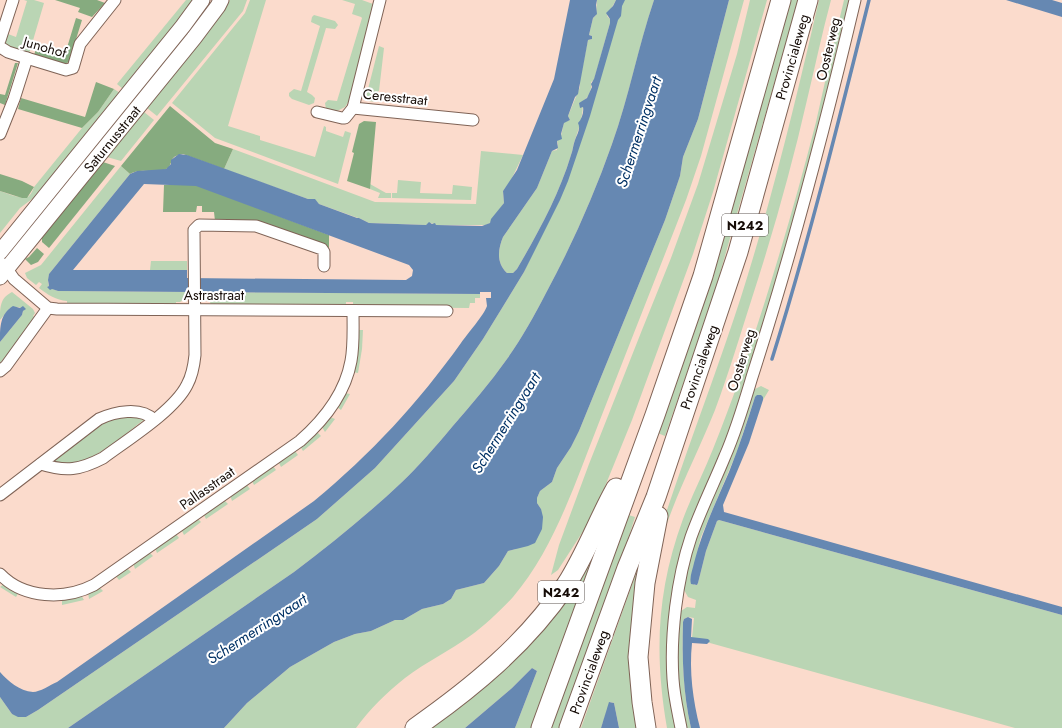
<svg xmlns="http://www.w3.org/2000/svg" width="1062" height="728" font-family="Jost,sans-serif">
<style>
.green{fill:#bad5b4}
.forest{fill:#86ab7f}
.water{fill:#6688b2;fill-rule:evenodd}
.pier{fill:#fbdbcc}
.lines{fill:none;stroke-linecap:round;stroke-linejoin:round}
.stream{stroke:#6688b2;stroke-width:3.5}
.street-casing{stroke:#7f6356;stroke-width:13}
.secondary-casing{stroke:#7f6356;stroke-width:17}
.highway-casing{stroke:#7f6356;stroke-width:21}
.street{stroke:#fff;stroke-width:11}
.secondary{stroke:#fff;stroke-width:15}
.highway{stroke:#fff;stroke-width:19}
.labels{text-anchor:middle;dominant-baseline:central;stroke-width:4;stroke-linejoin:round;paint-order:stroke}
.shield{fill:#fff;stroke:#5c5551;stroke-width:1}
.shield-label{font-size:13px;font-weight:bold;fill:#160c07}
.street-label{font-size:14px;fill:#160c07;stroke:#fff}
.water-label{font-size:15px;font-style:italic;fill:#003165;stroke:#fff}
</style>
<rect width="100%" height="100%" fill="#fbdbcc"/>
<!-- green -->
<g class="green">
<path d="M24,0H34L44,3L29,54L7,47L5,43L8,34L16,37L27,1Z"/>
<path d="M186,0H194L123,89L117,84Z"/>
<path d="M230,0H247L243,11L157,116L147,108L218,18Z"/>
<path d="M250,0H266L228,126L260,136V140L315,157L324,126L326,127V131L343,137L345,131L351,133L338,184L215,138L172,103L245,13Z"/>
<path d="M342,0H362L373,4L349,101L345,107L337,111L326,109L325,103L328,100L337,101L362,18L361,17L352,14L355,4Z"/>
<path d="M597,0H616L607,16L610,19V23L594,80L591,82C592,90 589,97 583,101C583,116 580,125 575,140C573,144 573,150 571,155C559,195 538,233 517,269L513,273H507C496,263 498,249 503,237L537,188L552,151L557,150L558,144L557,141L561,136L564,122L570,120L568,116L580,87V79L588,40L592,39V36L589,35L593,18L596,15Z"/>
<path d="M621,0H654C638,48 629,97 612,144C594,195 572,245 546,293C534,316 522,338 507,359C490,383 471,405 452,427C436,446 419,466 401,483C367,515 331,544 294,572L68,728H0V697L12,714L26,717L38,710L317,519L375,468L454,381L483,339L524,272L562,187Z"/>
<path d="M729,0H744L701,156L686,200C657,275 627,350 598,425C575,483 554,549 513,597C500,611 485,625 470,636C449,651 426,662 405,678C386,693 370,709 356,728H224L247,703L290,667L334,642L355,634L371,631L395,620H403L422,609L443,604L451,599L456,590L484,583L499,566L508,551L516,549L541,509L537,503V498L540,491L552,482L557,468L571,447L579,431L665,220L680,176L683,157L698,119Z"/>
<path d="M750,0H767L713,192L693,254L632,420L606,484L589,522L558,570L551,575L559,545L589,464L642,330L671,258L698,184L737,54Z"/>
<path d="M787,0H798L713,298L665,436L655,432Z"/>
<path d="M819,0H831C822,33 815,67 807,100C792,166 773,233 752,298C740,335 729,373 715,410C699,450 679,488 665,529C644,593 640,662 653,728H650C642,684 639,640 645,596C651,553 666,513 680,472C700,414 722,356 741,297C772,199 796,100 819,0Z"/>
<path d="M844,0H849L828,93L783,261L729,431L679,563L676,728H667C654,653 657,590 683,519C692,495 704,472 713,449C733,400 750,349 766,298C784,240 801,181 816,122C825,82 834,41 844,0Z"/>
<path d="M314,15L335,21L338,25L335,29L326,28L307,92L312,95L315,98L314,103L309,105L292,99L289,96V93L294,89L301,91L320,26L311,22L312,17Z"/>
<path d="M379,46L384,48L379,91H378L376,102L369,101L366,97Z"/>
<path d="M114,89L120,93L36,196L20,208L0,233V191C6,193 25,201 29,196C31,194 33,190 34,187L82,128L98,112Z"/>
<path d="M144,112L154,120L121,161L107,157Z"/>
<path d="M233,149L375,202L476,204L481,151L523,155L511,180L503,191L504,203L490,223L486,225H436L431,223L426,225L369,223L359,218H358L319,204L314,199H308L224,169Z"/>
<path d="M121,166L130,174L49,274L48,283L49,286L47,287L58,291L186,292V298L180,302H176V305L67,304V301C56,300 48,295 39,288L42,284L39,282L36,285L27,278L25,273L41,265Z"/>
<path d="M398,180L421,182L420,193L452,194L453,185L472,187L471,200L392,198V193H397Z"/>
<path d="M370,184L386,193H391V198H378L380,193L370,189Z"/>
<path d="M151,261H187V270H150Z"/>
<path d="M12,292L33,309L35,313L33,316L35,317L33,319L36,322L0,363V342L22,315L23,311L25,309L18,307L10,308L0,320C0,307 0,298 12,292Z"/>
<path d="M203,292L480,294V298H475V303H470L469,308L353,307V302H346V307L211,305L210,302L203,298Z"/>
<path d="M356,330H363L362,349L358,373L353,372Z"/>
<path d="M761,386L769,390L763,400V397H755L736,454L701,537L697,552L694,585H697L698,583L706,551L717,521L719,520L1062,615V728H1015L692,638L694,618L688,617L684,619L683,622C682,659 683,692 691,728H685L680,699L677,668L679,615L681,611L687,607L695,608L696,600L688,597L683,588L690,558L697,534L751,391Z"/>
<path d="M345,393L350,394L341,410L337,407Z"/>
<path d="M134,416L145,419C123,435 83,475 52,461L102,423L114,418Z"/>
<path d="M330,417L335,419L325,432L322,427Z"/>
<path d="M317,432L321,436L303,451L300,446L315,433Z"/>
<path d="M295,451L298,455L281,467L278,461Z"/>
<path d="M273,466L276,470L254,485L252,481Z"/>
<path d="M246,484L250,489L232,501L230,495Z"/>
<path d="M224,500L228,504L206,519L203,513Z"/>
<path d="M625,514L635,517L630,533L559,728H548Z"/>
<path d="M197,518L201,522L184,535L181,529Z"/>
<path d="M607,527L532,728H515L537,671L532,668L512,688L465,728H423L454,707Z"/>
<path d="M176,534L179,538L157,553L155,548Z"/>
<path d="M149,552L153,556L135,569L133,563Z"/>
<path d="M639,565L642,728H619L614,703L610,702L601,728H581Z"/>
<path d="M126,567L131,572L119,580L115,575Z"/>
<path d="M4,584L19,592L16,597L0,587Z"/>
<path d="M99,587L103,591L89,599L88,592Z"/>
<path d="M81,595L84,600L62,605V599Z"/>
</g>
<!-- forest -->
<g class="forest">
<path d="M55,0H97L105,3L92,17L78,12L80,8Z"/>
<path d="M76,18L82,20L69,62L64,64L34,55L38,43L66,51Z"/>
<path d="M15,63H18L5,105L0,103V94L5,95Z"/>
<path d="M96,82L114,89L98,112L82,128L18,109L21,98L85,117Z"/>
<path d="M170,106L215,143L233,149L224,169L183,154C170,157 174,158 169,167C159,176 141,166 130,174L121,166Z"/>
<path d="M364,121L376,122L370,189L347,181L354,153L352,152L359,124Z"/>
<path d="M103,162L115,166L49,248L42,242V237Z"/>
<path d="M0,174L22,181L34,187L27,198H22L0,191Z"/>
<path d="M164,185H196L329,235V248L258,221H215L214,212H202V206H197L196,212H163Z"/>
<path d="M37,248L44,254L38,262L31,265L25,259L29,257Z"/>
</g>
<!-- water -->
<g class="water">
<path d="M570,0H597L596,5L597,14L593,18L589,35L592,36V39L588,40L578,94L575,97L568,116L570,120L564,123L561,134L562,139L557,141L558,148L552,151L537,188L503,237C498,249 496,263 507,273H513L517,269C538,233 559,195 571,155C573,150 573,145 575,140C577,134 581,129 578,123C582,119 584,112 583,107L580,108L579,103L587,98L592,87L591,84L594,79L610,23V19L606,13L613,6L616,0H625L622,6L621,16L618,20L590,116L568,181L560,200L524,272L483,339L454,381L375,468L317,519L38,710L26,717H18L12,714L0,697V672C8,681 19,691 33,692C40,692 50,685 57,682L314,501C371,454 418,403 461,343C468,333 484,315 487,306L486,298L480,294L58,291L52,289L50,290L47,287L49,286L48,280L49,274L130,174L137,171L166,169L171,164V160L179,154L187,155L308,199H315L319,204L357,218H359L369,223L426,225L429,222L432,224L435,223L436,225L482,226L490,223L491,219L504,203L503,191L517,170L554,79ZM144,184L196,186L409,265L413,270L412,276L406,280L187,278V270H73Z"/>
<path d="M654,0H729L698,119L683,157L680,176L665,220L579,431L571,447L557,468L552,482L540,491L537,498V503L541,509L543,517L542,529L535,543L528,546L508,551L499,566L484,583L456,590L451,599L443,604L422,609L403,620H395L371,631L355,634L334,642L290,667L247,703L224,728H68L294,572C331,544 367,515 401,483C419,466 436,446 452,427C471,405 490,383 507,359C522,338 534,316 546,293C572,245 594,195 612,144C629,97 638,47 654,0Z"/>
<path d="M1006,0H1052L1062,3V17Z"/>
<path d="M13,306L20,308L23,306L26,309L23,311L22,315L0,342C0,327 0,314 13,306Z"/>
<path d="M757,395H761L763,397V400L749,443L723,505L724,512L1062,607V615L719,520L717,521L706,551L698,583L697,585L691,584C689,577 693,569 694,563C702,531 716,502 729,472C739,447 747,422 755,397Z"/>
<path d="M688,617L692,619L691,637L708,639L710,641L707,644L692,643C689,671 693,701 700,728H691C683,692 682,659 683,622L684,619Z"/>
<path d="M532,668L537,671L515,728H465L512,688Z"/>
<path d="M609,702L614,703L619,728H601Z"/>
</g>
<!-- pier -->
<path class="pier" d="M480,292H491V298H486V303L484,298L480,296Z"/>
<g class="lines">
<!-- stream -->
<path class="stream" d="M772,359C809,241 839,120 869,0"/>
<!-- street casing -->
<g class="street-casing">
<g id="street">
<path d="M380,0L353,108L473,120"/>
<path d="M0,40L13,0"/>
<path d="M0,47L8,52L30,59L66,70L73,68L80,44L115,0"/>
<path d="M317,112L342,118H345L353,108"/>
<path d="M0,134L14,99L27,58"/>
<path d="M0,262L7,269L14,279L48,308L57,309L447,311"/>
<path d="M0,371L6,366L48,308"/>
<path d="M41,464C66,472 80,470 103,458C127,440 174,411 187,385C192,376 194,365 195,355L194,230L199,225L256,226L322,249L324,252V266"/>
<path d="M0,495L99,419C114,412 141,406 154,420"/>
<path d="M0,574C24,599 65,600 94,585L300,441C324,420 345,394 351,361C354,345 353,328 353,311"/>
<path d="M681,728C678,712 674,696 673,679C670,636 677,578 691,537C701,509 714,483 725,456C736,431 744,404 752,377C792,253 825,127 855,0"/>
</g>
</g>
<!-- secondary casing -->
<g class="secondary-casing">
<g id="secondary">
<path d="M0,252L183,26L202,0"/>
<path d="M0,277L194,38L218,6L221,0"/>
</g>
</g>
<!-- highway casing -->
<g class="highway-casing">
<g id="highway">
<path d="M415,728C472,688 526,644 566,585C586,554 598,520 616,488"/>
<path d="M541,728L655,415L703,276L781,0"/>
<path d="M569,728L627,568L656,497L738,252L808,0"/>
<path d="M646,728L642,702L638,657L645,583L658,516"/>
</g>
</g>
<!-- street -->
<use href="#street" class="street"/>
<!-- secondary -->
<use href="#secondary" class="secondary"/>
<!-- highway -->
<use href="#highway" class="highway"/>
</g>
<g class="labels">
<!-- shield labels -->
<g class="shield">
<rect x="722" y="214" width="46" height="22" rx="3"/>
<rect x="538" y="581" width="46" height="22" rx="3"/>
</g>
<g class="shield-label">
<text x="745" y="225">N242</text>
<text x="561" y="592">N242</text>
</g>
<!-- street labels -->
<g class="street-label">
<text transform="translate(45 47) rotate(16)">Junohof</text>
<text transform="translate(828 49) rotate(-77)">Oosterweg</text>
<text transform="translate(792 57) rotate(-74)">Provincialeweg</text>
<text transform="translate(395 97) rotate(6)">Ceresstraat</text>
<text transform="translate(112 139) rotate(-51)">Saturnusstraat</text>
<text x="214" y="295">Astrastraat</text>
<text transform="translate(741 360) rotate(-73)">Oosterweg</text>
<text transform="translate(699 367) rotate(-71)">Provincialeweg</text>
<text transform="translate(207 488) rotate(-35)">Pallasstraat</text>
<text transform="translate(589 672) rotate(-70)">Provincialeweg</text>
</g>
<!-- water labels -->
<g class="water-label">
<text transform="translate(639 132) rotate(-72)">Schermerringvaart</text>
<text transform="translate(506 423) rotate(-58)">Schermerringvaart</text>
<text transform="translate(257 629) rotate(-33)">Schermerringvaart</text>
</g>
</g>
</svg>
